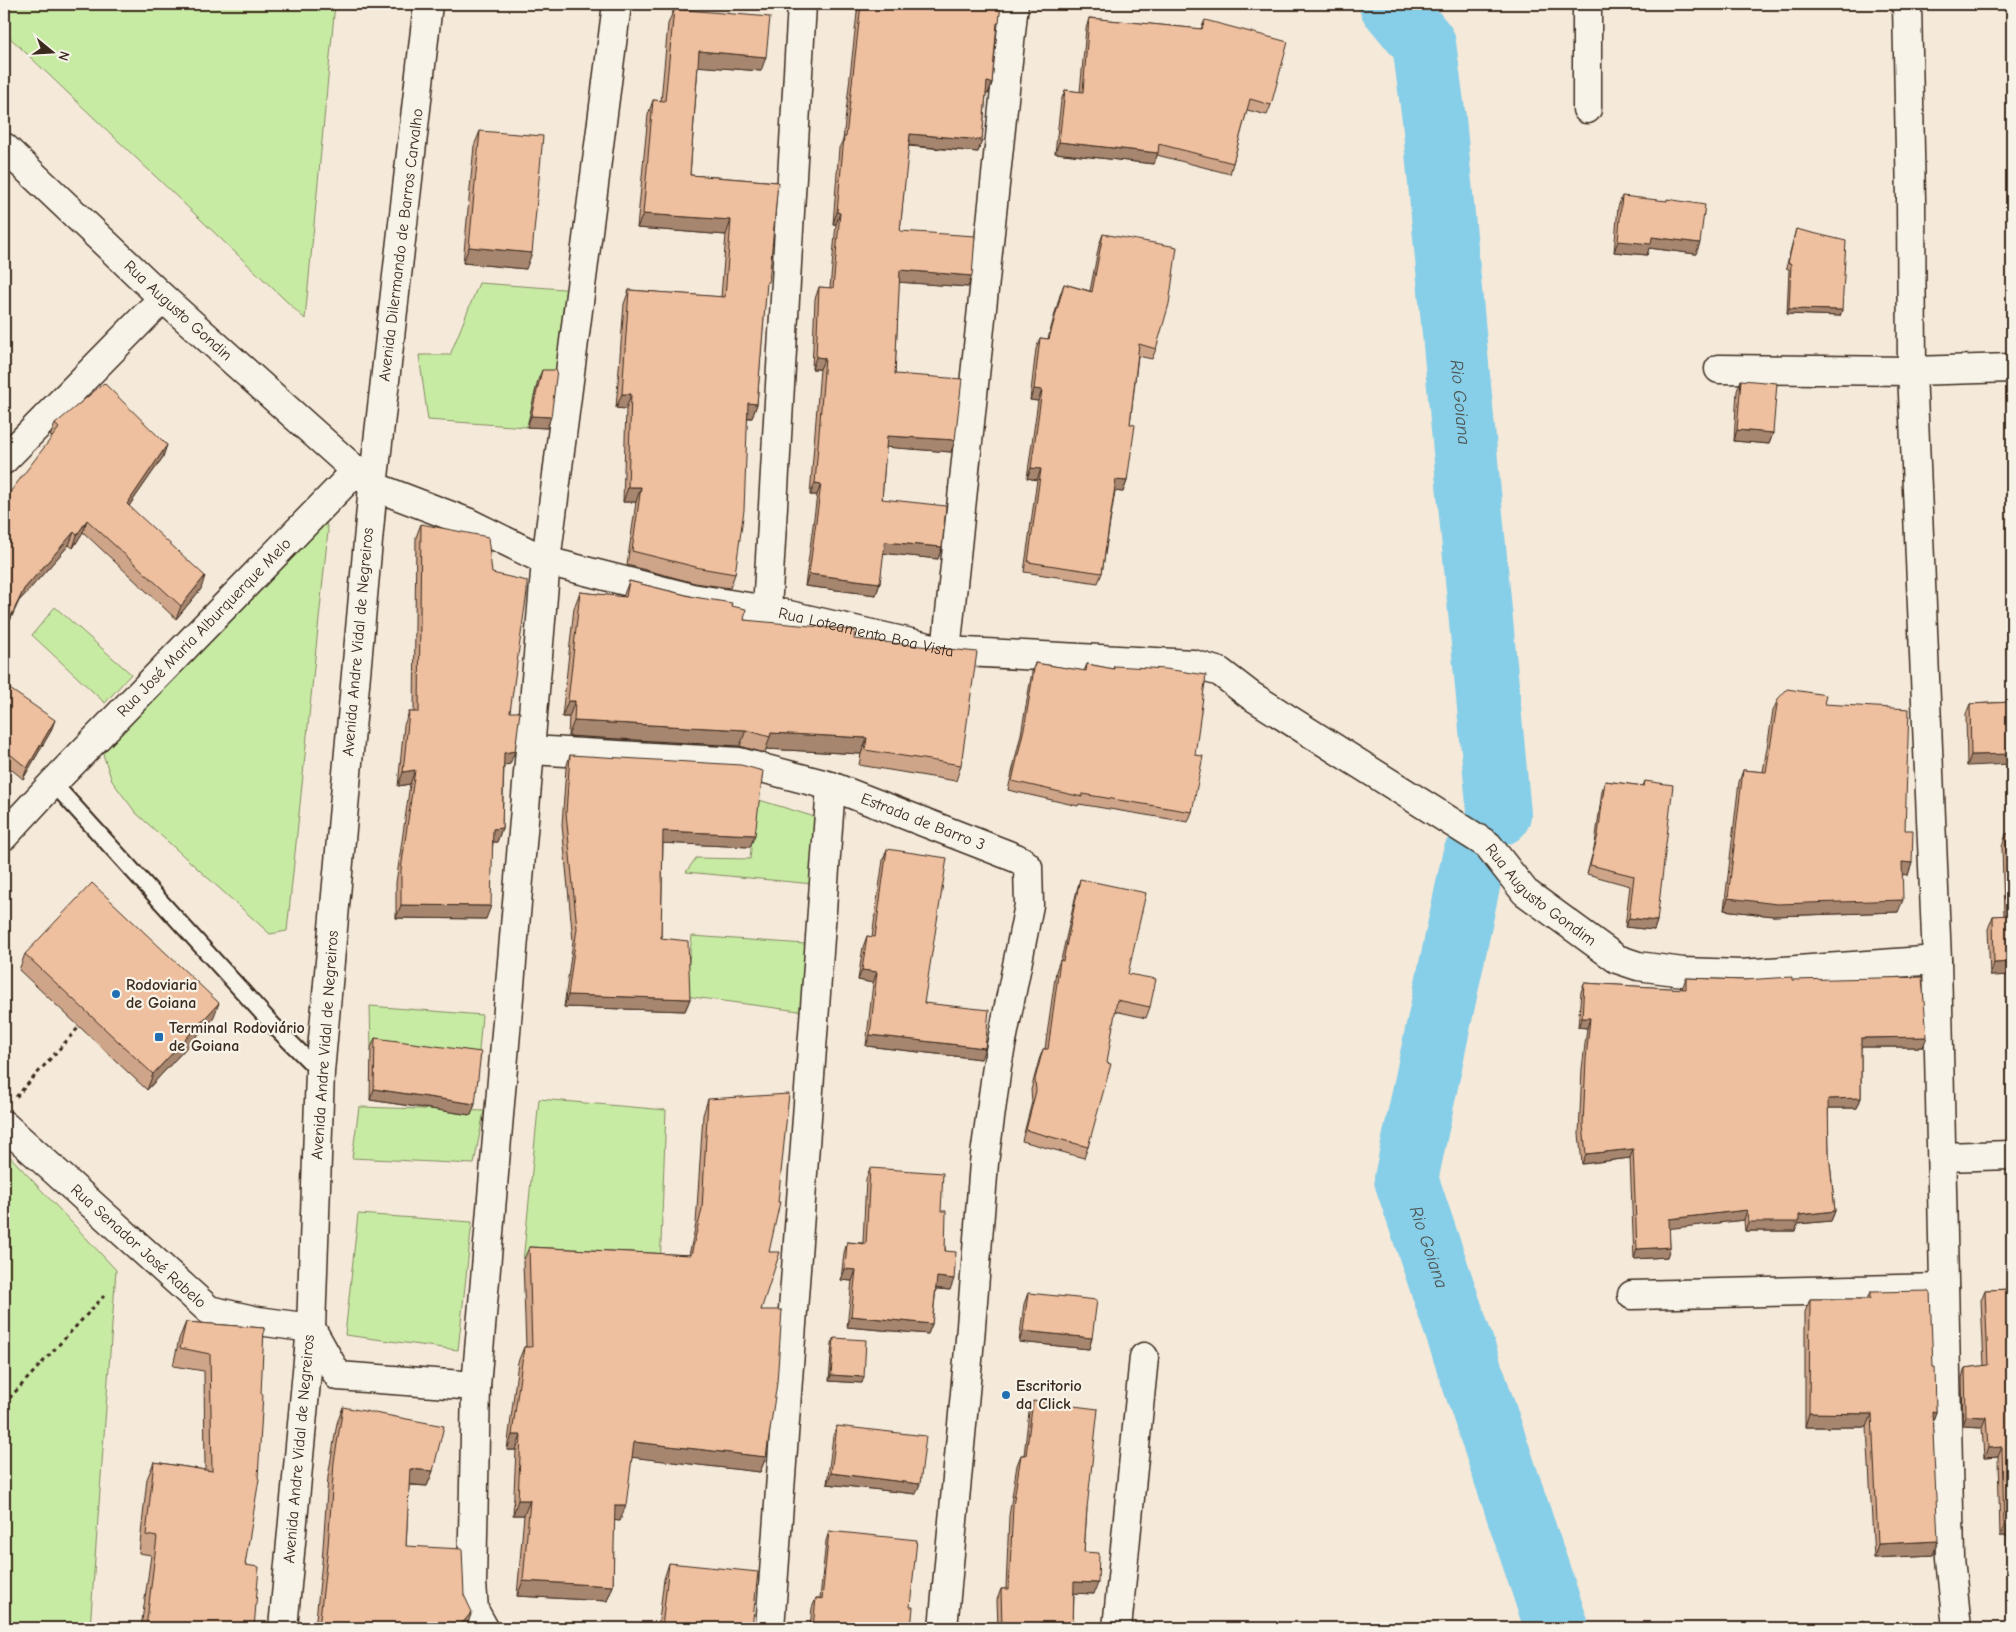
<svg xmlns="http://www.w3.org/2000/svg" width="2016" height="1632" font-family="'Comic Neue',sans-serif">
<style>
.green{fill:#c8eba4;stroke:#828a61}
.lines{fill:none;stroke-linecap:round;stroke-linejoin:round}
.river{stroke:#87cee8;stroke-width:64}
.service-casing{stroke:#3b2a1e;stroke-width:19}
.minor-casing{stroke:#3b2a1e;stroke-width:31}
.tertiary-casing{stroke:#3b2a1e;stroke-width:31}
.path{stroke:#3b2a1e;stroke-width:3;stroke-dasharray:4 4;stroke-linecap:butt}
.service{stroke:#f7f3e8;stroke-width:15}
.minor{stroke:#f7f3e8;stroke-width:28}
.tertiary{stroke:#f7f3e8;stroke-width:28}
.wall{fill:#cea589;stroke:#3b2a1e}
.shaded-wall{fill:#a7866f;stroke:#3b2a1e}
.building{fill:#efc09f;stroke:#3b2a1e}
.poi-dot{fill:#1f6fb2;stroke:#f7f3e8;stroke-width:2}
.labels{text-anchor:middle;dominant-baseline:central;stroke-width:4.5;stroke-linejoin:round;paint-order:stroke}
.street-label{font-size:16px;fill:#3b2a1e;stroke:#f7f3e8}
.poi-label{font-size:16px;font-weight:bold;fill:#3b2a1e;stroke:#f7f3e8;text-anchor:start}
.water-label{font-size:18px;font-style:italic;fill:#4e5350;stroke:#f7f3e8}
</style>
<rect width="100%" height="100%" fill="#f5e9d9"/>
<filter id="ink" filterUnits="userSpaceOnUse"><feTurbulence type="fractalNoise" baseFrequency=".02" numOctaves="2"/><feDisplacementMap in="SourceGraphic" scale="10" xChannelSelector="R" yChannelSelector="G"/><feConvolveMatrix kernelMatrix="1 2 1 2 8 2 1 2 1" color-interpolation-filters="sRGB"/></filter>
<g filter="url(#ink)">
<!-- green -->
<g class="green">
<path d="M4,4H335L305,319L4,32Z"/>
<path d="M479,283L577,290L566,382L538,380L527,427L428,420L419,355H450Z"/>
<path d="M322,517L326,523L328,531L287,931L270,934L136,813L112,781L101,748Z"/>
<path d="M55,607L131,674L105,703L32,635Z"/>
<path d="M756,799L828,821L824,885L686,872L696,858L750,859Z"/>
<path d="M692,936L819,945L814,1013L685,996Z"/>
<path d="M370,1006L482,1015L478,1063L371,1048Z"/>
<path d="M539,1099L666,1110L660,1269L523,1262Z"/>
<path d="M359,1107L484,1111L474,1164L352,1158Z"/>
<path d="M4,1150L116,1270L90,1628H4Z"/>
<path d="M358,1214L472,1222L458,1350L345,1335Z"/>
</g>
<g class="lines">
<!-- river -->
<g class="river">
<path id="s1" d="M1391,4L1424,44L1434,119L1499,814"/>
<path id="s2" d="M1474,857L1406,1179L1557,1628"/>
</g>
<!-- service casing -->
<g class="service-casing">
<path id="service" d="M53,783L273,1025L320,1072"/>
</g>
<!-- minor casing -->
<g class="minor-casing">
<g id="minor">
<path id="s3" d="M428,4L373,486L467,522L546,561L692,598L767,610L946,651L1193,664L1220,672L1250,695L1488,845L1525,892L1617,959L1638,966L1683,972L1741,974L1937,960"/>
<path d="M1587,4V109"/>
<path d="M1907,4L1911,200L1912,371L1937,960L1950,1558L1957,1628"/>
<path d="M1719,369L1912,371L2012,368"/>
<path d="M4,460L163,298"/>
<path d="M767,610L802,4"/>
<path d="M946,651L1014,4"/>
<path id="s4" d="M531,750L739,762L831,786L1016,858L1022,861L1028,867L1029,905L997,1066L984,1163L970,1339L943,1628"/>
<path id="s5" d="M4,836L53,783L355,472"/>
<path id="s6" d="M4,1125L209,1310L258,1321L311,1328L338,1376L476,1386"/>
<path d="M1942,1157L2012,1155"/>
<path d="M1632,1295L1944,1288"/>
<path d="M484,1628L474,1610L472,1583L476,1386L546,561L617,4"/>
<path d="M770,1628L831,786"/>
<path d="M1117,1628L1144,1357"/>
</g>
</g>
<!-- tertiary casing -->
<g class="tertiary-casing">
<g id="tertiary">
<path id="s7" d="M4,147L163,298L373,486L320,1072L311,1328L283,1628"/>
</g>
</g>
<!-- path -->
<g class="path">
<path d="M16,1097L79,1027"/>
<path d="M4,1404L104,1296"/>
</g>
<!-- service -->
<use href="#service" class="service"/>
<!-- minor -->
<use href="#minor" class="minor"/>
<!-- tertiary -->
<use href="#tertiary" class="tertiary"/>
</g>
<!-- wall -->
<g class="wall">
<path d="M858,4H1001L997,31L992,83L988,94H986L982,140L978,152L908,146L900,231L968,287L899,282L895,374L951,452L886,447L882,499L942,547L938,559L883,553L880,583L876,595L805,586L817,495H810L820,369H812L815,299L819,287L830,288L836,224H833L839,148L843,140Z"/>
<path d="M674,9L761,71L698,66L690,175L778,182L766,289L757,404L752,418H747L735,574L730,588L695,583L627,565L636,502H623L626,409L616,408L624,304L629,290L721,297L726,235L637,228L648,115L653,100L661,101L668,24Z"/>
<path d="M1089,18L1201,29L1205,20L1271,105L1267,115L1247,110L1233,163L1230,174L1157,155L1154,164L1055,153L1061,101L1065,90L1080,92L1086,29Z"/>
<path d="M480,131L526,269L463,263L474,146Z"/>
<path d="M1622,196L1696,254L1649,248L1647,255L1614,252L1618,207Z"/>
<path d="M1796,229L1842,310L1840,316L1787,314L1789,269L1786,268Z"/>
<path d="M1103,234L1156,349L1152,359L1138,356L1130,424L1127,481L1123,492L1115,491L1102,573L1098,583L1024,572L1037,480L1027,478L1038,401L1030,400L1036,349L1040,338L1048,339L1060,295L1064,284L1090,291L1099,245Z"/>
<path d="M542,370L547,428L527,427L538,380Z"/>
<path d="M1741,380L1773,433L1769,444L1734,441L1737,391Z"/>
<path d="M55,424L163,457L129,506L201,589L176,619L83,532L73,548L69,545L19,601L52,437L50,436Z"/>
<path d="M421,524L492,573L510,712V764L504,765L502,828L497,842H493L486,919L396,918V883L410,784L398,786L404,725L409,712H414L416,537Z"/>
<path d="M629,581L731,606L744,620L854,639L961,765L956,781L859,765L861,754L766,749L765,753L740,746L568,736L569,717H562L574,608L580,592L623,597Z"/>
<path d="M1035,663L1084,671L1087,664L1113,669L1114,666L1195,755L1192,812L1188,822L1079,804L1078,806L1008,790L1021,734L1032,672Z"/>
<path d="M4,685L51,731L23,779L6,765L4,768Z"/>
<path d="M1778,699L1824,704L1912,863L1908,875L1902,874L1898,912L1773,916L1724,910L1739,782L1743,770L1763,772L1773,711Z"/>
<path d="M2012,702L1967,766L1966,714L1970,704Z"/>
<path d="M570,755L750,847L663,843L661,938L690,999L685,1011L564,1007L573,941L562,825L566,768Z"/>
<path d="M1605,781L1643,786L1645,781L1657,921L1654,930L1625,927L1630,886L1587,874L1595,844L1602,791Z"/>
<path d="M2006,834H2012V975L1990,976L1988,929L1993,916H2004L2002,847Z"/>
<path d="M887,849L924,1003L981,1059L866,1046L873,983L858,980L863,947L867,936L872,937L883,860Z"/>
<path d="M1080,879L1128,974L1150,1007L1146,1018L1115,1011L1088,1147L1084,1158L1022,1141L1032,1102L1031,1090L1039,1060L1043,1049H1045L1056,971L1060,960H1061L1077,890Z"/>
<path d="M25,954L213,1019L147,1090L19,970Z"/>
<path d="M1686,978L1744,980H1792L1923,1047H1861V1098L1857,1108H1828L1829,1154L1835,1211L1831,1221L1798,1224L1795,1231H1745L1744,1220L1669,1228L1670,1247L1667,1257L1634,1259L1630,1158L1582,1164L1579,1134L1582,1069L1587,1028L1578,1027L1581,992L1584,983L1682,989Z"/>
<path d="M375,1038L475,1104L471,1115L370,1100L371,1048Z"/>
<path d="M708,1099L769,1252L761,1310L766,1457L760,1472L632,1457L620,1521L614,1520L613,1586L607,1601L517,1596L524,1515H513L516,1450H507L518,1362L524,1347H526L523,1262L529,1247L689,1255L696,1224L703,1115Z"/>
<path d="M870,1168L941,1211L950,1290L936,1289L932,1324L928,1334L847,1327L852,1281L841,1280L844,1253L847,1242L863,1243L866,1179Z"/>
<path d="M2012,1289V1628H2009L2007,1536H2000L1998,1457L1984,1458L1982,1427L1963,1426L1962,1378L1965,1368L1984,1366L1981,1300L1985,1290Z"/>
<path d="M1870,1292L1933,1367L1936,1412L1932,1423L1933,1555L1874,1558L1867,1427H1805V1312L1810,1299H1867Z"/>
<path d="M1028,1293L1092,1338L1089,1349L1019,1342L1024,1304Z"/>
<path d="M186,1322L264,1328L245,1565L254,1628H141L151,1555L139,1553L147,1479L154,1462L205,1470L204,1371L173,1366L179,1339Z"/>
<path d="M834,1338L862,1383L829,1381L832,1343Z"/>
<path d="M1033,1401L1087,1508L1084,1552L1094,1594L1074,1593L1073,1628H998L997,1600L1001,1589H1006L1009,1516L1017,1465L1021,1455H1024L1029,1412Z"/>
<path d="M343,1407L433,1471L427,1486L409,1485L406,1546L464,1595L466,1628H315L322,1562L328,1477L337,1423Z"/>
<path d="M837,1426L916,1494L827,1484L833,1436Z"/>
<path d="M829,1531L910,1607L911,1628H810L812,1608L816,1598H820L826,1541Z"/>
<path d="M669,1563L752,1628H658L664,1579Z"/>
</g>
<!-- shaded-wall -->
<g class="shaded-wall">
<path d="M699,51L766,57L761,71L694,66Z"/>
<path d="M987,82L992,83L988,94H983Z"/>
<path d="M910,134L982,140L978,152L905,145Z"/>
<path d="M1059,142L1158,153L1154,164L1055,153Z"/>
<path d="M837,212L840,213L836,224H833Z"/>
<path d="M643,214L731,220L726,235L637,228Z"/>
<path d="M1652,237L1700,243L1696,254L1649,248L1647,255L1614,252L1618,241Z"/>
<path d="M469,247L532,253L526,269L463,263Z"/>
<path d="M900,270L972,276L968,287L896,282Z"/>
<path d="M1789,309L1842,310L1840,316L1787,314Z"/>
<path d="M816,357L825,358L820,369H812Z"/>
<path d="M1034,389L1042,390L1038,401L1030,400Z"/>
<path d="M622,394H631L626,409L616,408Z"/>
<path d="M748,403L757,404L752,418L742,417Z"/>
<path d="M531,416L551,417L547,428L527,427Z"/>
<path d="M1737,430L1773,433L1769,444L1734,441Z"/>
<path d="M887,436L955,440L951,452L883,447Z"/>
<path d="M167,445L163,457L122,516L127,504Z"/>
<path d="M1031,468L1041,469L1037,480L1027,478Z"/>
<path d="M1116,480L1127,481L1123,492L1112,491Z"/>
<path d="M815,483L821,484L817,495H810Z"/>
<path d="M628,487H641L636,502H623Z"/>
<path d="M87,520L83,532L73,548L77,535Z"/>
<path d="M74,532L69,545L19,601L4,634V631L24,589Z"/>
<path d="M885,542L942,547L938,559L881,553Z"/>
<path d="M809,574L880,583L876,595L805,586Z"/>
<path d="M205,576L201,589L176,619L181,606Z"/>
<path d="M568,701H575L569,717H562Z"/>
<path d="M55,720L51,731L23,779L27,768Z"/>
<path d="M574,721L746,730L740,746L568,736Z"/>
<path d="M771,733L867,738L861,754L766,749Z"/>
<path d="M515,751L510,764L500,766L504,753Z"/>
<path d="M10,754L6,765L4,768V763Z"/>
<path d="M2012,754V764L1967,766L1971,755Z"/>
<path d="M415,770L410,784L398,786L403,772Z"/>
<path d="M502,828L497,842H488L493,829Z"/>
<path d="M663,831L755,835L750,847L658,843Z"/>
<path d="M1902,862L1912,863L1908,875L1897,874Z"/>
<path d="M1728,898L1903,900L1898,912L1773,916L1724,910Z"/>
<path d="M401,905L491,906L486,919L396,918Z"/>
<path d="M1629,918L1657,921L1654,930L1625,927Z"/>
<path d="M2012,962V975L1990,976L1994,963Z"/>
<path d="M862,970L877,972L873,983L858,980Z"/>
<path d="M568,995L690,999L685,1011L564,1007Z"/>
<path d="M219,1003L213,1019L147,1090L153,1074Z"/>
<path d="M1582,1018H1590L1587,1028L1578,1027Z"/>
<path d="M870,1035L985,1048L981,1059L866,1046Z"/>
<path d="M1927,1037L1923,1047H1857L1861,1038Z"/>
<path d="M374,1089L475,1104L471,1115L370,1100Z"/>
<path d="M1861,1098L1857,1108H1824L1828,1099Z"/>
<path d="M1633,1149L1630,1158L1582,1164L1586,1154Z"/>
<path d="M1747,1210L1744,1220L1666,1229L1669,1219Z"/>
<path d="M1835,1211L1831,1221L1798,1224L1795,1231H1745L1748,1222L1799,1215Z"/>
<path d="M1670,1247L1667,1257L1634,1259L1637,1249Z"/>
<path d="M845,1269L856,1270L852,1281L841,1280Z"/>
<path d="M937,1277L954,1279L950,1290L933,1288Z"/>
<path d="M851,1316L932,1324L928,1334L847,1327Z"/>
<path d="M1023,1331L1092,1338L1089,1349L1019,1342Z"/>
<path d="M831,1375L864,1377L862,1383L829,1381Z"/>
<path d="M1932,1411L1936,1412L1931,1425Z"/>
<path d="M1809,1413L1872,1414L1867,1427H1805Z"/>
<path d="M1966,1416L1986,1417L1982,1427L1963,1426Z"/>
<path d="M512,1435H521L516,1450H507Z"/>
<path d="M634,1442L766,1457L760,1472L629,1457Z"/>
<path d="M2002,1447L1998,1457L1984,1458L1988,1448Z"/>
<path d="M410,1469L433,1471L427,1486L404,1484Z"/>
<path d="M831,1473L920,1484L916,1494L827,1484Z"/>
<path d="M518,1500H530L524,1515H513Z"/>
<path d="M615,1505H626L620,1521L609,1520Z"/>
<path d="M2004,1526H2011L2007,1536H2000Z"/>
<path d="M1938,1541L1933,1555L1874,1558L1878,1544Z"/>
<path d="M523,1581L613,1586L607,1601L517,1596Z"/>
<path d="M1074,1582L1098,1583L1094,1594L1070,1593Z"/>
<path d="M472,1612L466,1628H458Z"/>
</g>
<!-- building -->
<g class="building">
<path d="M861,4H1001L999,23H997L992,83L987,82L982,140L910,134L900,231L975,236L972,276L900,270L895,374L962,379L955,440L887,436L882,499L946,506L942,547L885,542L880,583L809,574L821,484L815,483L825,358L816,357L819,287L833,288L840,213L837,212L844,137H846Z"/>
<path d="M674,9L770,17L766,57L699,51L690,175L778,182L769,282H767L757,404L748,403L744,510L735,574L700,568L632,551L641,487H628L631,394H622L629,290L725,297L731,220L643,214L653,100L665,101Z"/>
<path d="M1089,18L1202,29L1205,20L1288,42L1271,105L1250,99L1233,163L1159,144L1158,153L1059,142L1065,90L1083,92Z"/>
<path d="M480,131L543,136L532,253L469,247Z"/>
<path d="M1622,196L1667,201V199L1705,205L1700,243L1652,237L1651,244L1618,241Z"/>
<path d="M1796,229L1846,241L1842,310L1789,309L1791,264L1788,263Z"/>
<path d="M1103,234L1177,247L1169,304L1156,349L1139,344L1130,424L1135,425L1127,481L1116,480L1102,573L1028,562L1041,469L1031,468L1042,390L1034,389L1040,338L1049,339L1064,284L1092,292Z"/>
<path d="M542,370H557L551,417L531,416Z"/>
<path d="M1741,380L1777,383L1773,433L1737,430Z"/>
<path d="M104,383L167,445L127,504L205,576L181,606L87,520L77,535L74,532L24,589L4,631V500L59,428L55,424Z"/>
<path d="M421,524L488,537L492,573L527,581V592L510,712H520L515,751L504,753L502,828L493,829L491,906L401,905V870L415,770L403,772L409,712H419Z"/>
<path d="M629,581L694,597L732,603L731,606L746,609L744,620L855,630L854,639L977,652L961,765L865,750L867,738L771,733L770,737L746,730L574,721L575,701H568L580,592L626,597Z"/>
<path d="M1035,663L1086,671L1087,664L1114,669V666L1166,669L1206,675L1195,755L1203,756L1192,812L1082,794V797L1012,781L1025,724Z"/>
<path d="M4,685L55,720L27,768L10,754L4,763Z"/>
<path d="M1787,689L1826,695L1824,704L1909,709L1905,830H1913L1912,863L1902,862L1903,900L1777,904L1728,898L1743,770L1766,772L1778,699Z"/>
<path d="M2012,702V754L1971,755L1970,704Z"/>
<path d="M570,755L741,765L763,771L755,835L663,831L661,938L688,941L690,999L568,995L577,928L566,813Z"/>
<path d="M1605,781L1644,786L1645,781L1673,785L1657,921L1629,918L1634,876L1590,865L1598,835Z"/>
<path d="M2006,834H2012V962L1994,963L1993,916L2009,915Z"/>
<path d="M887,849L947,858L924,1003L989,1010L985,1048L870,1035L877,972L862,970L867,936L875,937Z"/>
<path d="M1080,879L1146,893L1128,974L1156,979L1150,1007L1117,1000L1107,1063L1111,1064L1088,1147L1026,1130L1036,1091L1035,1079L1043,1049H1048L1060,960L1063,961Z"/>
<path d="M92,883L219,1003L153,1074L25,954Z"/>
<path d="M1792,977V980L1922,977L1927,1037L1861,1038V1098L1828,1099L1829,1154L1835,1211L1799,1215V1222H1748L1747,1210L1669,1219L1670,1247L1637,1249L1633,1149L1586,1154L1583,1125L1586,1059L1590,1018H1582L1584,983L1686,989V978L1744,980Z"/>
<path d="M375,1038L481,1052L475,1104L374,1089Z"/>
<path d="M789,1094L778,1202H780L769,1252H780L761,1310H782L777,1383L766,1457L634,1442L626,1505H615L613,1586L523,1581L530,1500H518L521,1435H512L524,1347H532L529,1247L691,1255L702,1209L708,1099Z"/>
<path d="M870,1168L943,1173L941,1211H946L945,1251L956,1252L954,1279L937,1277L932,1324L851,1316L856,1270L845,1269L847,1242L866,1244Z"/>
<path d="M2012,1289V1593L2011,1526H2004L2002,1447L1988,1448L1986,1417L1966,1416L1965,1368L1988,1365L1985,1290Z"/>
<path d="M1930,1291L1933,1367H1935L1936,1412L1932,1411L1938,1541L1878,1544L1872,1414L1809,1413L1810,1299H1870V1292Z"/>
<path d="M1028,1293L1097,1300L1092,1338L1023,1331Z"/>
<path d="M186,1322L264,1328L261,1394H263L258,1478L259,1479L245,1565L259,1567L254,1628H146L157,1537L146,1535L154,1462L212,1471L210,1354L180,1348Z"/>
<path d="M834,1338L866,1340L864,1377L831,1375Z"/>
<path d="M1033,1401L1098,1409L1087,1508L1084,1552L1099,1553L1098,1583L1074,1582L1073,1628H1002L1001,1589H1009L1013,1506L1021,1455H1026Z"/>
<path d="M343,1407L444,1426L433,1471L410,1469L406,1546L462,1549L464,1595L472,1612L458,1628H319L328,1546L334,1462Z"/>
<path d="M837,1426L926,1436L920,1484L831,1473Z"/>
<path d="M829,1531L917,1540L910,1607H913L911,1628H813L816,1598L822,1599Z"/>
<path d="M669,1563L758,1572L752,1628H662Z"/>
<path d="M1863,1621L1869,1628H1855Z"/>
</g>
</g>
<!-- markers -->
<g class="poi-dot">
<circle cx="116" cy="994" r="5"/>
<rect x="154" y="1032" width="10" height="10" rx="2.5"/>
<circle cx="1006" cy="1395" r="5"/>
</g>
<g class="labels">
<!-- street labels -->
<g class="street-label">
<text transform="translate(401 245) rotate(-83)">Avenida Dilermando de Barros Carvalho</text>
<text stroke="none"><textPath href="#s7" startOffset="239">Rua Augusto Gondin</textPath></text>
<text stroke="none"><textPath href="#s5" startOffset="289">Rua José Maria Alburquerque Melo</textPath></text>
<text stroke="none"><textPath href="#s3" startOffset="1002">Rua Loteamento Boa Vista</textPath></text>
<text transform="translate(358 642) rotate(-85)">Avenida Andre Vidal de Negreiros</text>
<text stroke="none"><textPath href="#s4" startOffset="402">Estrada de Barro 3</textPath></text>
<text stroke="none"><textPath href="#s3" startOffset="1752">Rua Augusto Gondim</textPath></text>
<text transform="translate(325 1045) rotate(-86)">Avenida Andre Vidal de Negreiros</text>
<text stroke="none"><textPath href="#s6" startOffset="181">Rua Senador José Rabelo</textPath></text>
<text transform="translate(299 1449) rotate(-85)">Avenida Andre Vidal de Negreiros</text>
</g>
<!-- poi labels -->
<g class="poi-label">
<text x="126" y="985">Rodoviaria<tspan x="126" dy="18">de Goiana</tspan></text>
<text x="169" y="1028">Terminal Rodoviário<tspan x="169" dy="18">de Goiana</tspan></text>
<text x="1016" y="1386">Escritorio<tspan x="1016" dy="18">da Click</tspan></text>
</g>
<!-- water labels -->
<g class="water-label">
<text stroke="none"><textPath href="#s1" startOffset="412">Rio Goiana</textPath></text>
<text stroke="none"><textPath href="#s2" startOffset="401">Rio Goiana</textPath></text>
</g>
</g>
<!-- margin -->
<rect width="2016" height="1632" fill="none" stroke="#f7f3e8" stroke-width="20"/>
<rect x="10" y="10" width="1996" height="1612" fill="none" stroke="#3b2a1e" stroke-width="2" filter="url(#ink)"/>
<!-- north arrow -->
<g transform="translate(52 52) rotate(108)" stroke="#f7f3e8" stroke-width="4" paint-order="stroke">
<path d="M0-4L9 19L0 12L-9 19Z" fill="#3b2a1e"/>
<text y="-8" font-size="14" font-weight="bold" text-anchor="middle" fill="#3b2a1e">N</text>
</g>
</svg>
